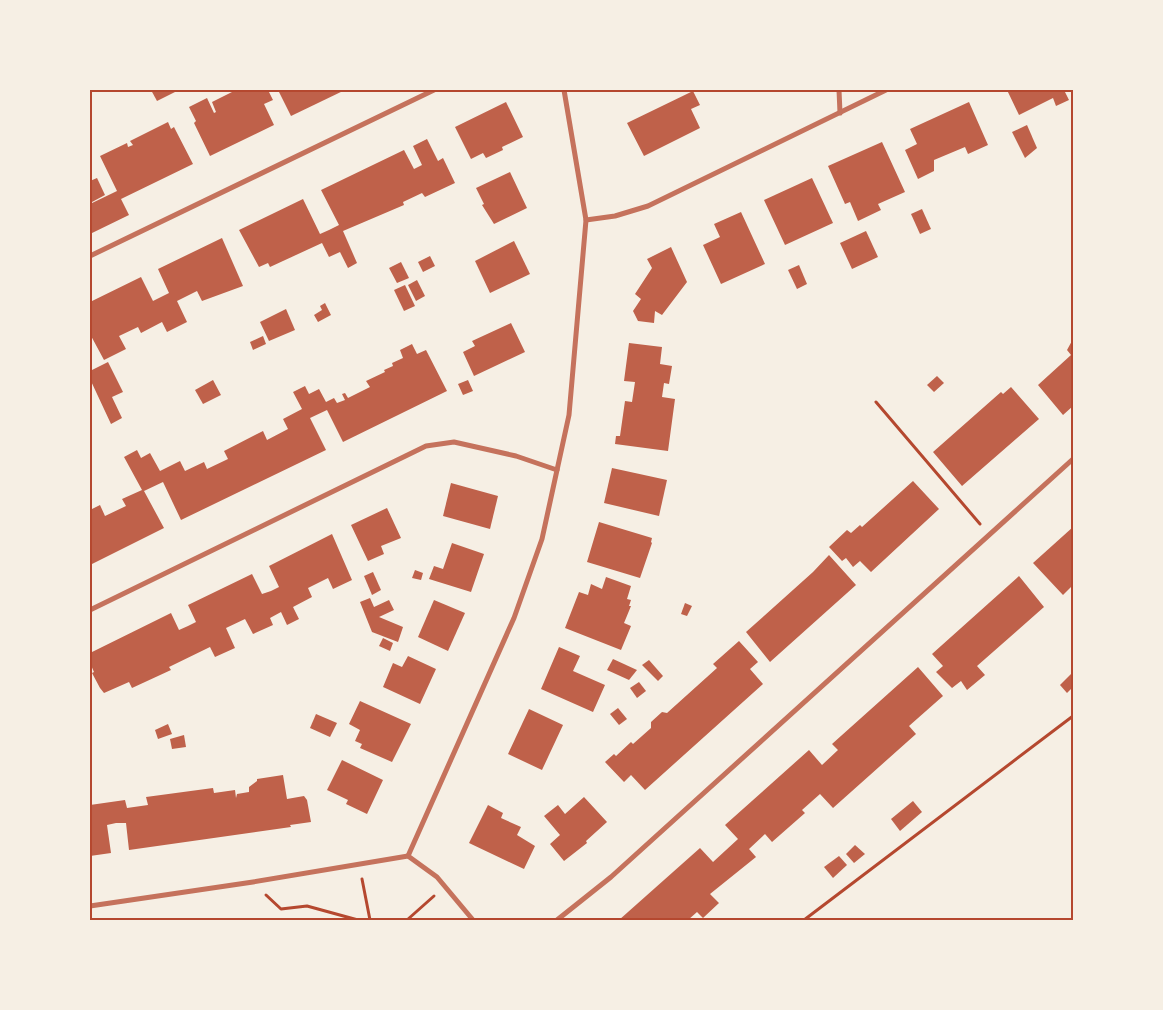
<svg xmlns="http://www.w3.org/2000/svg" width="1163" height="1010" font-family="'Asap Condensed',sans-serif">
<style>
.building{fill:#bf614a}
.lines{fill:none;stroke-linecap:round;stroke-linejoin:round}
.path{stroke:#b5482f;stroke-width:3}
.minor{stroke:#c5725c;stroke-width:5}
.neatline{fill:none;stroke:#b5482f;stroke-width:2}
</style>
<rect width="100%" height="100%" fill="#f6efe4"/>
<!-- building -->
<g class="building">
<path d="M151,90H179L157,101Z"/>
<path d="M236,90H268L273,100L264,104L274,125L210,156L194,123L196,121L189,107L207,98L214,113L216,112L212,102Z"/>
<path d="M278,90H345L291,116Z"/>
<path d="M1007,90H1064L1069,100L1056,106L1053,98L1019,115Z"/>
<path d="M693,91L700,105L691,109L700,128L644,156L627,123Z"/>
<path d="M506,102L523,137L502,147L503,150L486,158L483,153L471,159L455,127Z"/>
<path d="M969,102L988,145L968,154L965,147L934,160V171L918,179L905,150L917,144L910,129Z"/>
<path d="M168,122L171,129L174,127L176,131L193,164L121,199L129,215L90,234V204L117,191L100,156L127,143L128,147L133,145L130,141Z"/>
<path d="M1027,125L1037,148L1025,158L1012,132Z"/>
<path d="M427,139L438,161L443,158L455,183L425,197L422,193L403,202L404,205L343,231L357,263L348,268L340,252L329,257L322,243L270,267L268,263L259,267L239,230L303,199L320,234L329,230L339,225L321,190L404,150L414,169L422,165L413,146Z"/>
<path d="M882,142L905,192L878,204L881,210L858,221L850,202L845,204L828,166Z"/>
<path d="M510,172L527,208L494,224L482,205L484,204L476,188Z"/>
<path d="M97,178L105,195L92,202L90,181Z"/>
<path d="M812,178L833,223L785,245L764,200Z"/>
<path d="M922,209L931,229L920,234L911,214Z"/>
<path d="M741,212L765,264L721,284L703,245L720,237L714,224Z"/>
<path d="M866,231L878,257L852,269L840,243Z"/>
<path d="M222,238L243,286L202,301L197,291L177,301L187,322L167,332L162,322L141,333L138,327L119,336L126,349L104,360L90,334V302L141,277L153,301L169,293L158,269Z"/>
<path d="M514,241L530,274L490,293L475,261Z"/>
<path d="M671,247L687,282L662,315L655,311L654,323L638,321L633,311L641,299L635,294L652,268L647,259Z"/>
<path d="M430,256L435,266L423,272L418,262Z"/>
<path d="M401,262L409,278L397,283L389,268Z"/>
<path d="M799,265L807,284L797,289L788,270Z"/>
<path d="M417,280L425,296L416,301L408,285Z"/>
<path d="M405,285L415,306L404,311L394,290Z"/>
<path d="M325,303L331,315L318,322L314,315L322,310L320,306Z"/>
<path d="M286,309L295,330L269,341L260,322Z"/>
<path d="M511,323L525,352L474,376L463,352L475,346L472,341Z"/>
<path d="M263,336L266,344L253,350L250,342Z"/>
<path d="M1073,339V406L1063,415L1038,385L1071,355L1067,350Z"/>
<path d="M629,343L662,347L660,364L672,366L669,384L664,383L662,397L675,399L668,451L615,444L616,436H620L625,401L632,402L635,382L624,381Z"/>
<path d="M412,344L417,354L426,350L447,391L343,442L327,410L310,418L326,450L181,520L163,482L144,491L164,528L90,565V510L100,505L105,516L126,506L122,499L142,490L124,457L137,450L141,458L150,453L160,471L180,461L185,471L204,462L207,469L228,459L224,451L263,431L267,440L288,429L283,419L302,409L293,392L305,386L309,394L319,389L326,402L334,398L337,403L345,400L342,394L345,393L348,398L370,387L366,381L385,372L384,370L393,366L392,363L403,358L400,350Z"/>
<path d="M108,362L123,392L112,397L122,418L111,424L90,379V371Z"/>
<path d="M937,376L944,383L934,392L927,385Z"/>
<path d="M213,380L221,395L203,404L195,390Z"/>
<path d="M468,380L473,391L463,395L458,384Z"/>
<path d="M1011,387L1039,419L962,486L933,452L1001,392L1003,394Z"/>
<path d="M612,468L667,480L659,516L604,503Z"/>
<path d="M913,481L939,509L871,572L860,561L853,567L846,558L842,561L829,547L847,530L851,533L860,525L862,527Z"/>
<path d="M451,483L498,496L490,529L443,516Z"/>
<path d="M387,508L401,538L381,546L384,554L368,561L351,525Z"/>
<path d="M599,522L652,538L651,542L652,543L640,578L587,562Z"/>
<path d="M1073,527V585L1063,595L1033,563Z"/>
<path d="M332,534L352,580L333,589L328,578L308,588L312,597L293,607L299,619L287,625L281,612L270,618L273,625L253,634L245,619L226,628L235,648L215,657L210,647L169,667L171,670L132,688L129,682L104,693L100,688L92,673L94,672L90,663V653L171,613L179,630L188,626L196,622L188,605L252,574L262,594L271,591L279,587L269,566Z"/>
<path d="M452,543L484,554L471,592L429,579L434,566L443,569Z"/>
<path d="M829,555L856,585L770,662L746,632L813,572Z"/>
<path d="M415,570L423,573L421,580L412,578Z"/>
<path d="M373,572L381,590L372,595L364,576Z"/>
<path d="M1019,576L1044,607L977,666L985,675L967,690L961,681L952,688L936,672L943,666L932,654Z"/>
<path d="M606,577L631,586L627,599L631,600L629,606H631L624,623L631,626L621,650L565,628L579,592L588,595L591,584L602,589Z"/>
<path d="M370,598L374,607L389,600L394,610L379,617L403,627L398,642L372,632L360,602Z"/>
<path d="M434,600L465,613L448,651L418,637Z"/>
<path d="M685,603L692,606L687,616L681,614Z"/>
<path d="M383,638L393,643L390,651L379,646Z"/>
<path d="M739,641L758,662L750,669L763,684L645,790L631,775L624,782L605,762L614,754L616,756L631,742L633,744L651,728V722L662,712L667,713L717,668L713,664Z"/>
<path d="M559,647L580,656L573,671L605,685L593,712L541,689Z"/>
<path d="M408,656L436,669L420,704L383,687L393,663L402,667Z"/>
<path d="M613,659L637,670L629,680L607,670Z"/>
<path d="M649,660L663,676L658,681L642,665Z"/>
<path d="M918,667L943,696L909,726L916,734L833,808L820,794L802,810L805,813L772,842L765,834L749,849L756,857L710,894L719,903L703,918L697,912L688,920H619L700,848L713,862L738,839L725,825L809,750L822,765L838,750L832,744Z"/>
<path d="M1071,674L1073,687L1067,693L1060,685Z"/>
<path d="M639,682L646,691L637,698L630,688Z"/>
<path d="M360,701L411,724L392,762L360,748L362,744L355,741L360,730L349,724Z"/>
<path d="M618,708L627,719L619,725L610,714Z"/>
<path d="M529,709L563,725L542,770L508,754Z"/>
<path d="M316,714L337,723L330,737L310,728Z"/>
<path d="M168,724L172,734L158,739L155,730Z"/>
<path d="M184,735L186,747L172,749L170,739Z"/>
<path d="M342,760L383,780L367,814L346,804L348,800L327,790Z"/>
<path d="M283,775L287,799L304,796L307,800L311,822L290,825L291,827L129,850L126,823H116L107,825L111,853L90,856V805L125,800L127,808L148,805L146,797L213,788L214,793L235,790L236,798L237,794L249,792V787L257,781V779Z"/>
<path d="M584,797L607,822L586,841L587,843L564,861L550,844L560,835L544,816L558,805L565,814Z"/>
<path d="M913,801L922,812L900,831L891,819Z"/>
<path d="M488,805L503,813L501,818L521,827L517,835L535,846L524,869L469,843Z"/>
<path d="M855,845L865,854L854,863L846,854Z"/>
<path d="M839,856L847,865L833,878L824,867Z"/>
</g>
<g class="lines">
<!-- path -->
<g class="path">
<path d="M876,402L980,524"/>
<path d="M362,879L370,920"/>
<path d="M266,895L281,909L307,906L358,920"/>
<path d="M407,920L434,896"/>
<path d="M804,920L1073,716"/>
</g>
<!-- minor -->
<g class="minor">
<path d="M839,90L840,113"/>
<path d="M586,220L615,216L648,206L886,90"/>
<path d="M90,256L434,90"/>
<path d="M90,610L426,446L454,442L516,456L557,470"/>
<path d="M408,856L514,618L542,539L569,415L586,220L564,90"/>
<path d="M90,906L253,882L408,856L437,877L473,920"/>
<path d="M557,920L611,877L1073,459"/>
</g>
</g>
<!-- border -->
<rect width="1163" height="1010" fill="none" stroke="#f6efe4" stroke-width="182"/>
<rect x="91" y="91" width="981" height="828" class="neatline"/>
</svg>
